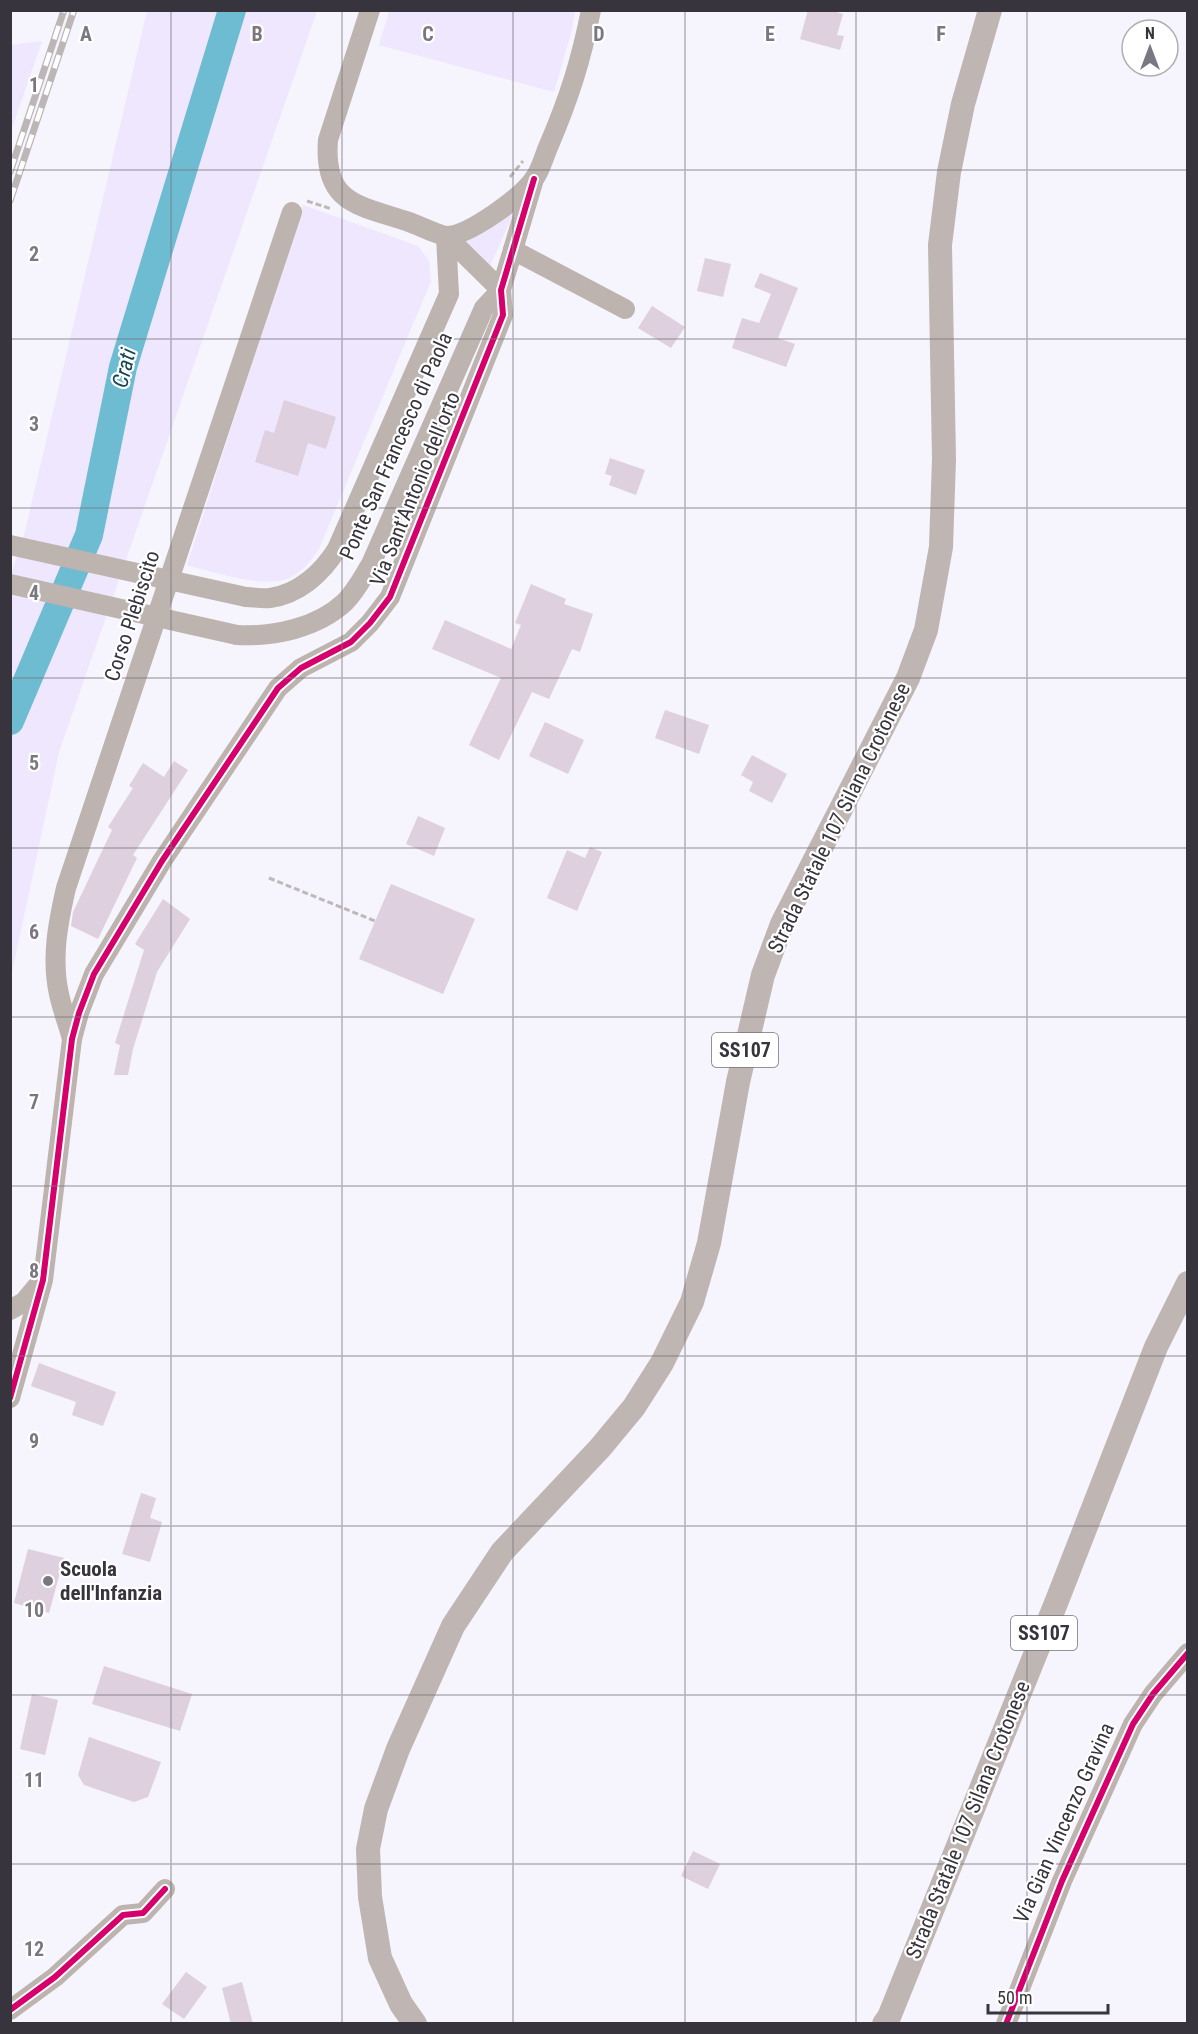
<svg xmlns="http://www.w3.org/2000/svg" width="1198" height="2034" font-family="'Roboto Condensed',sans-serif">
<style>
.green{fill:#eee7fd}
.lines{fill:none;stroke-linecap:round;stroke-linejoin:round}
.river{stroke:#6dbcd1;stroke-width:28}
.building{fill:#ded0de}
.path{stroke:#beb8b8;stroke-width:3;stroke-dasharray:6 3;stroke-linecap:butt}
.minor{stroke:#bdb3af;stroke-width:20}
.major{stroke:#bfb5b2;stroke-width:24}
.rail-casing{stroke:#bcb7b6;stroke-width:7}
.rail{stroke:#fff;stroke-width:4.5;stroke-dasharray:14;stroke-linecap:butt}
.minor-bridge{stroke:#bdb3af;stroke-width:20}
.cycleway-casing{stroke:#fff;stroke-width:10}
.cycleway{stroke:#d6006c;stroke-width:6}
.grid{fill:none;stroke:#7a7780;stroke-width:1.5;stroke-opacity:0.55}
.poi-dot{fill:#7a7780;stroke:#fff;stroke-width:2}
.labels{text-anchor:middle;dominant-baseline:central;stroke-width:4.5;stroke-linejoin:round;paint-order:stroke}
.shield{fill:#fff;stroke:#737177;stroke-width:1.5}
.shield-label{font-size:20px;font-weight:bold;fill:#37343d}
.street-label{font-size:21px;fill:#37343d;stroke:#fff}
.poi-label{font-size:21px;font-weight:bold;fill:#37343d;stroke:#fff;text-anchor:start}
.water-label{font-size:22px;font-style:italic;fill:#154551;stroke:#fff}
.grid-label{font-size:20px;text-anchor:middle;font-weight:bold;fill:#7a7780;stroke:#fff;stroke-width:4.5;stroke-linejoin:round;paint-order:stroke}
</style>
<rect width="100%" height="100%" fill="#f6f4fc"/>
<!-- green -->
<g class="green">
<path d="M147,11H317L59,752L11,977V575L25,531Z"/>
<path d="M389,11V10L575,11L572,30L554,92L379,45Z"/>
<path d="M42,41L11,131V45Z"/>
<path d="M303,205L418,246L429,261L431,281L319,549C311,560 303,572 289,578C264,589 213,572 187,565Z"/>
<path d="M517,206L490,266L468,244L459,238Z"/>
</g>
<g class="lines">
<!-- river -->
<path class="river" d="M10,721L89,535L123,367L232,10"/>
</g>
<!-- building -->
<g class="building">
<path d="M808,10H830L843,14L837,35L844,36L840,50L800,39Z"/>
<path d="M705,258L731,264L723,297L697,291Z"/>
<path d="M760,273L798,288L778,338L795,344L786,367L732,348L742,318L759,323L771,294L754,287Z"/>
<path d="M652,306L685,327L671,348L638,328Z"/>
<path d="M284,400L336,417L326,449L308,443L298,476L255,462L265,430L274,433Z"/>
<path d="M610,458L645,470L636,495L609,485L612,476L605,474Z"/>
<path d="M531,584L566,599L564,604L593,614L580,652L572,649L549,699L532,692L499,760L469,745L501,678L432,649L445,620L511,649L521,625L515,623Z"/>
<path d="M665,710L709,725L699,754L655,738Z"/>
<path d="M545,722L584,740L568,774L529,756Z"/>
<path d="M752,755L787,774L772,803L749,791L753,782L741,775Z"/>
<path d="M174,761L188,770L133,855L137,858L98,939L71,926L73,912L112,830L108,827L133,788L129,786L143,763L164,777Z"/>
<path d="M418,816L445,828L434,856L406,844Z"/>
<path d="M590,847L602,852L577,911L547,898L567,850L585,858Z"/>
<path d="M391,884L475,919L443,994L359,959Z"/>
<path d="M163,899L190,919L157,972L133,1049L128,1075H114L120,1045L115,1043L144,950L135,944Z"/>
<path d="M39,1363L116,1392L103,1426L72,1415L76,1402L31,1386Z"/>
<path d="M141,1493L156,1498L150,1518L162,1522L150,1562L122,1554Z"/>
<path d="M28,1549L64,1558L49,1613L14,1603Z"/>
<path d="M104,1666L192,1694L180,1731L92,1704Z"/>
<path d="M32,1694L58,1700L45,1755L20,1749Z"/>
<path d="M89,1737L161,1762L148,1797L134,1802L84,1785L78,1775Z"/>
<path d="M693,1851L720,1864L708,1889L681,1876Z"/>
<path d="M186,1972L207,1987L184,2019L162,2004Z"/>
<path d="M242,1982L253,2024H231L222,1988Z"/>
</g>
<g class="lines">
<!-- path -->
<g class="path">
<path d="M510,177L523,161"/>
<path d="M307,201L332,209"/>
<path d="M269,878L375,921"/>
</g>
<!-- minor -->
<g class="minor">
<path d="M370,10L328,140C323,204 358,205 409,222C418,225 440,236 447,236C470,235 521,197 534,179C541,170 544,156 549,145C569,98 581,61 591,10"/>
<path d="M446,236L501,290"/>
<path d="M513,250L625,309"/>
<path d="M246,597C253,597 262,599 270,598C299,594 322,573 337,549L449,294L446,236"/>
<path d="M237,635C274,637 317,628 345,602C356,591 363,577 371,564L484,308L501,290"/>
<path d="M72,1039C68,1024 62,1009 59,994C51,958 58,923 66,888L292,212"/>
<path d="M10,1310L24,1302L39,1284"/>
<path d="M10,1398L43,1280L72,1039L79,1013L94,974L162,861L278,688L301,668L351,642L370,623L390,597L503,315L501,290L534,179"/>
<path d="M10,2010L55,1977L123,1915L143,1913L165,1889"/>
<path d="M1006,2024L1062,1881L1133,1724L1153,1694L1188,1653"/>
</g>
<!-- major -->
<g class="major">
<path d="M415,2024L401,2004L380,1958L370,1897L368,1849L376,1809L398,1749L453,1626L502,1552L600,1448L634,1407L662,1363L692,1302L709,1243L738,1082L763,975L782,924L908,678L926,630L941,547L944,459L940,245L949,172L963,104L990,10"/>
<path d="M884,2024L889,2017L1058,1598L1156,1347L1188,1283"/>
</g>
<!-- rail casing -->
<g class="rail-casing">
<g id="rail">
<path d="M10,172L64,10"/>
<path d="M10,201L74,10"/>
</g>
</g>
<!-- rail -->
<use href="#rail" class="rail"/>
<!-- minor-bridge -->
<g class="minor-bridge">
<path d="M10,545L246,597"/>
<path d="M10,584L237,635"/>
</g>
<!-- cycleway casing -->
<g class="cycleway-casing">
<g id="cycleway">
<path d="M10,1398L43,1280L72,1039L79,1013L94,974L162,861L278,688L301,668L351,642L370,623L390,597L503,315L501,290L534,179"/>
<path d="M10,2010L55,1977L123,1915L143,1913L165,1889"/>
<path d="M1006,2024L1062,1881L1133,1724L1153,1694L1188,1653"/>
</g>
</g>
<!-- cycleway -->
<use href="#cycleway" class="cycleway"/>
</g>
<!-- grid -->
<path class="grid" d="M171,10V2024M342,10V2024M513,10V2024M685,10V2024M856,10V2024M1027,10V2024M10,170H1188M10,339H1188M10,508H1188M10,678H1188M10,848H1188M10,1017H1188M10,1186H1188M10,1356H1188M10,1526H1188M10,1695H1188M10,1864H1188"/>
<!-- markers -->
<circle class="poi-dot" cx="48" cy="1581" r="6"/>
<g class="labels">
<!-- shield labels -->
<g class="shield">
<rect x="712" y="1033" width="66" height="34" rx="4.5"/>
<rect x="1011" y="1616" width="66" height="34" rx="4.5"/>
</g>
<g class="shield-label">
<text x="745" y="1050">SS107</text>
<text x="1044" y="1633">SS107</text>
</g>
<!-- street labels -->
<g class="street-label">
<text transform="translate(396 446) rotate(-66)">Ponte San Francesco di Paola</text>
<text transform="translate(415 489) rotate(-68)">Via Sant'Antonio dell'orto</text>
<text transform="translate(132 616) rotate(-72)">Corso Plebiscito</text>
<text transform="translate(839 818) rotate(-64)">Strada Statale 107 Silana Crotonese</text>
<text transform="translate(968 1820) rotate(-68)">Strada Statale 107 Silana Crotonese</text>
<text transform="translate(1064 1823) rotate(-66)">Via Gian Vincenzo Gravina</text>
</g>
<!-- poi labels -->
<g class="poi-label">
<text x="60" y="1569">Scuola<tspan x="60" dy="24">dell'Infanzia</tspan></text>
</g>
<!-- water labels -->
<g class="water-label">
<text transform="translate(124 368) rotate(-76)">Crati</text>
</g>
</g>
<g class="grid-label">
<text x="86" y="41">A</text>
<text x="257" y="41">B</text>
<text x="428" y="41">C</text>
<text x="599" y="41">D</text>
<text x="770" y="41">E</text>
<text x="941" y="41">F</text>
<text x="34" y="92">1</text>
<text x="34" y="261">2</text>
<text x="34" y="431">3</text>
<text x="34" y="600">4</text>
<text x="34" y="770">5</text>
<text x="34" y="939">6</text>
<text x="34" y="1109">7</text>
<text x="34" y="1278">8</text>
<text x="34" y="1448">9</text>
<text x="34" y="1617">10</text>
<text x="34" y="1787">11</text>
<text x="34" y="1956">12</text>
</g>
<!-- border -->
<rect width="1198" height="2034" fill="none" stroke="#37343d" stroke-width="24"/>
<!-- north arrow -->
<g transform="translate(1150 48)"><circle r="28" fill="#ffffff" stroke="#afaeb1" stroke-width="1.5"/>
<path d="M0-4.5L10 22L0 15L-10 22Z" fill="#7a7780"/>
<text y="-9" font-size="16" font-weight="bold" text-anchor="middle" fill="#37343d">N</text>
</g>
<!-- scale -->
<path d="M988 2004v9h120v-9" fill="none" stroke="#37343d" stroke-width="3"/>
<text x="997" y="2004" font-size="18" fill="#37343d" stroke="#ffffff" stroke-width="4.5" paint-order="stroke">50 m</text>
</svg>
